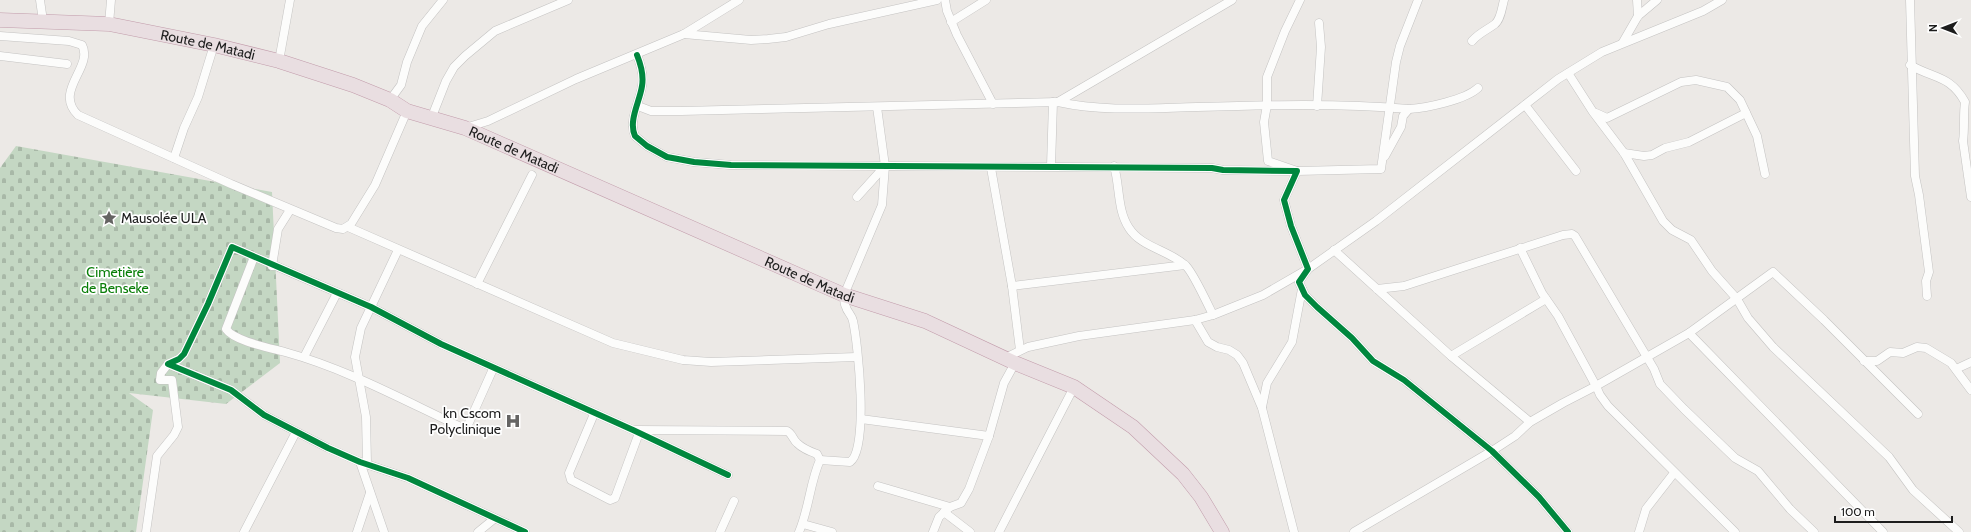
<svg xmlns="http://www.w3.org/2000/svg" width="1971" height="532" font-family="Cabin,sans-serif">
<style>
.cemetery{fill:url(#cemetery-stones)}
.lines{fill:none;stroke-linecap:round;stroke-linejoin:round}
.street-casing{stroke:#c4c3c2;stroke-width:9}
.highway-casing{stroke:#c29cab;stroke-width:15}
.street{stroke:#fcfcfb;stroke-width:8}
.highway{stroke:#e9dee1;stroke-width:14}
.cycleway-casing{stroke:#fff;stroke-width:8}
.cycleway{stroke:#00873e;stroke-width:6}
.labels{text-anchor:middle;dominant-baseline:central;stroke-width:3.5;stroke-linejoin:round;paint-order:stroke}
.street-label{font-size:14px;fill:#1d1d1d;stroke:#fff}
.poi-label{font-size:14px;fill:#1d1d1d;stroke:#fff;text-anchor:start}
.park-label{font-size:14px;fill:#097e08;stroke:#fff}
</style>
<defs>
<pattern id="cemetery-stones" width="16" height="16" patternUnits="userSpaceOnUse"><rect width="16" height="16" fill="#c4d7c3"/><path d="M2 7V4a2 2 0 0 1 4 0v3zM10 15v-3a2 2 0 0 1 4 0v3z" fill="#a8b8a7"/></pattern>
</defs>
<rect width="100%" height="100%" fill="#ece9e6"/>
<!-- cemetery -->
<path class="cemetery" d="M16,146L272,192L280,363L226,404L129,393L153,410L136,532H0V168Z"/>
<g class="lines">
<!-- street casing -->
<g class="street-casing">
<g id="street">
<path d="M40,0L43,21"/>
<path d="M945,0L947,11L957,35L993,104"/>
<path d="M1300,0L1285,31L1267,77V105L1264,122L1268,161L1297,171L1381,169L1396,62L1400,46L1418,0"/>
<path d="M1637,0L1638,16"/>
<path d="M1910,0L1915,176L1919,195L1929,272L1926,281L1927,296"/>
<path d="M951,22L986,0"/>
<path d="M109,24L111,0"/>
<path d="M684,34L751,40L768,39L786,37L829,24L937,0"/>
<path d="M0,36L69,41L82,45C94,67 53,91 78,115L231,184L336,228L343,229L351,224L375,185L407,111"/>
<path d="M1472,41C1479,33 1487,30 1495,24C1501,19 1502,7 1504,0"/>
<path d="M1623,42L1638,16L1657,0"/>
<path d="M637,55C641,65 644,75 642,86C640,101 628,121 635,136L647,146L667,157L694,162L731,165L1212,168L1223,170L1297,171L1284,200L1291,226L1308,269L1299,282L1305,295L1317,307L1352,338L1373,361L1404,380L1492,451L1539,497L1568,532"/>
<path d="M0,56L67,64"/>
<path d="M279,61L290,0"/>
<path d="M1910,65C1934,79 1950,75 1965,102C1963,115 1965,128 1963,141L1971,197"/>
<path d="M1568,73L1593,112L1624,153L1663,221L1672,230L1691,240L1712,271L1737,299L1748,318L1773,347L1889,457L1913,490L1959,532"/>
<path d="M390,100L401,85L407,62L422,26L443,0"/>
<path d="M1058,102L1232,0"/>
<path d="M1525,105L1576,171"/>
<path d="M638,106L651,111H681L1058,102C1103,112 1151,108 1197,107C1267,105 1339,103 1409,109C1426,108 1465,100 1478,88"/>
<path d="M1317,106L1321,47L1319,23"/>
<path d="M1596,113L1607,118L1681,82L1696,80L1727,87L1740,100L1757,136L1765,174"/>
<path d="M431,119L446,81L454,67L465,56L495,31L568,0"/>
<path d="M465,128L488,121L576,79L684,34L739,0"/>
<path d="M1624,153L1644,156L1652,155L1665,148L1689,142L1746,113"/>
<path d="M1385,156L1401,127L1403,116L1409,109"/>
<path d="M174,158L184,128L198,97L214,45"/>
<path d="M1051,166L1053,102"/>
<path d="M1114,166C1120,186 1117,210 1129,228C1141,247 1168,250 1185,265C1192,270 1208,305 1213,315"/>
<path d="M991,168L1012,286L1020,350"/>
<path d="M857,197L885,166"/>
<path d="M348,227L613,343L683,360L711,362L856,357"/>
<path d="M1520,248L1542,293L1558,316L1596,386L1689,333L1773,272L1824,320L1918,414"/>
<path d="M1334,250L1451,356L1530,422"/>
<path d="M254,257L226,329C234,341 270,348 285,352C347,369 405,401 463,428L467,427L493,369"/>
<path d="M272,266L278,229L290,210"/>
<path d="M477,284L532,175"/>
<path d="M1012,286L1185,265"/>
<path d="M1377,289L1404,286L1563,235L1572,234L1575,236L1654,369L1660,384L1684,409L1735,458L1758,471L1790,509L1814,532"/>
<path d="M1195,320L1208,342L1217,347L1229,350L1237,355L1243,363L1262,408L1294,532"/>
<path d="M1689,333L1883,532"/>
<path d="M1451,356L1546,299"/>
<path d="M304,357L337,293"/>
<path d="M1005,358L1028,347L1079,336L1195,320L1213,315L1263,295L1308,269L1376,221L1558,79L1602,52L1703,11L1722,0"/>
<path d="M1864,361H1877L1890,352L1903,353L1917,347L1926,348L1951,363L1971,390"/>
<path d="M1956,369L1971,362"/>
<path d="M1262,407L1267,383L1292,342L1302,289"/>
<path d="M594,414L569,473L571,480L610,500L615,498L639,433"/>
<path d="M861,419L989,436"/>
<path d="M636,430L787,431C792,433 793,440 797,443C803,449 809,451 817,454L820,460"/>
<path d="M360,462L384,532"/>
<path d="M367,463L366,417L355,357L361,328L398,250"/>
<path d="M878,486L950,507"/>
<path d="M944,512L970,532"/>
<path d="M803,524L832,532"/>
<path d="M146,532L157,456L174,435L178,427L172,380H160L161,373L168,364"/>
<path d="M244,532L296,432"/>
<path d="M357,532L370,493"/>
<path d="M478,532L494,519"/>
<path d="M525,532L408,478L360,462L328,448L264,415L231,390L168,364L179,359L184,354L208,304L232,247L371,307L441,344L633,430L728,475"/>
<path d="M720,532L734,501"/>
<path d="M799,532C809,509 810,482 820,460L850,462C869,449 858,343 853,321C852,315 847,312 846,307C844,304 844,299 844,295L882,205L885,166L877,107"/>
<path d="M933,532L939,517L950,507L961,503L969,489L989,436L1004,383L1015,363"/>
<path d="M999,532L1074,387"/>
<path d="M1354,532L1492,451L1515,436L1530,422L1563,403L1596,386L1600,395L1608,406L1735,532"/>
<path d="M1639,532L1646,509L1674,473"/>
</g>
</g>
<!-- highway casing -->
<g class="highway-casing">
<g id="highway">
<path id="s1" d="M0,20L109,24L214,45L279,61L353,85L390,100L407,111L465,128L844,295L925,321L1015,363L1074,387L1133,427L1183,474L1201,497L1222,532"/>
</g>
</g>
<!-- street -->
<use href="#street" class="street"/>
<!-- highway -->
<use href="#highway" class="highway"/>
<!-- cycleway casing -->
<g class="cycleway-casing">
<g id="cycleway">
<path d="M637,55C641,65 644,75 642,86C640,101 628,121 635,136L647,146L667,157L694,162L731,165L1212,168L1223,170L1297,171L1284,200L1291,226L1308,269L1299,282L1305,295L1317,307L1352,338L1373,361L1404,380L1492,451L1539,497L1568,532"/>
<path d="M525,532L408,478L360,462L328,448L264,415L231,390L168,364L179,359L184,354L208,304L232,247L371,307L441,344L633,430L728,475"/>
</g>
</g>
<!-- cycleway -->
<use href="#cycleway" class="cycleway"/>
</g>
<!-- icons -->
<defs>
<g id="sight-bare" transform="scale(1.2)"><path d="M0-6L1.8-2.2L6-1.7L2.9 1.2L3.7 5.4L0 3.3L-3.7 5.4L-2.9 1.2L-6-1.7L-1.8-2.2Z" fill="#656463" stroke="#fff" stroke-width="2.5" paint-order="stroke"/></g>
<g id="hospital-bare" transform="scale(1.2)"><path d="M-5-5h3v3.5h4V-5h3V5h-3V1.5h-4V5h-3Z" fill="#656463" stroke="#fff" stroke-width="2.5" paint-order="stroke"/></g>
</defs>
<g fill-rule="evenodd">
<use href="#sight-bare" x="109" y="218"/>
<use href="#hospital-bare" x="513" y="421"/>
</g>
<g class="labels">
<!-- street labels -->
<g class="street-label">
<text stroke="none"><textPath href="#s1" startOffset="210">Route de Matadi</textPath></text>
<text stroke="none"><textPath href="#s1" startOffset="535">Route de Matadi</textPath></text>
<text stroke="none"><textPath href="#s1" startOffset="858">Route de Matadi</textPath></text>
</g>
<!-- poi labels -->
<g class="poi-label">
<text x="121" y="218">Mausolée ULA</text>
<text x="501" y="413" text-anchor="end">kn Cscom<tspan x="501" dy="16">Polyclinique</tspan></text>
</g>
<!-- park labels -->
<g class="park-label">
<text x="115" y="272">Cimetière<tspan x="115" dy="16">de Benseke</tspan></text>
</g>
</g>
<!-- north arrow -->
<g transform="translate(1943 28) rotate(270)" stroke="#ffffff" stroke-width="3" paint-order="stroke">
<path d="M0-3L7 15L0 10L-7 15Z" fill="#1d1d1d"/>
<text y="-6" font-size="11" font-weight="bold" text-anchor="middle" fill="#1d1d1d">N</text>
</g>
<!-- scale -->
<path d="M1835 516v6h117v-6" fill="none" stroke="#1d1d1d" stroke-width="2"/>
<text x="1841" y="516" font-size="12" fill="#1d1d1d" stroke="#ffffff" stroke-width="3" paint-order="stroke">100 m</text>
</svg>
